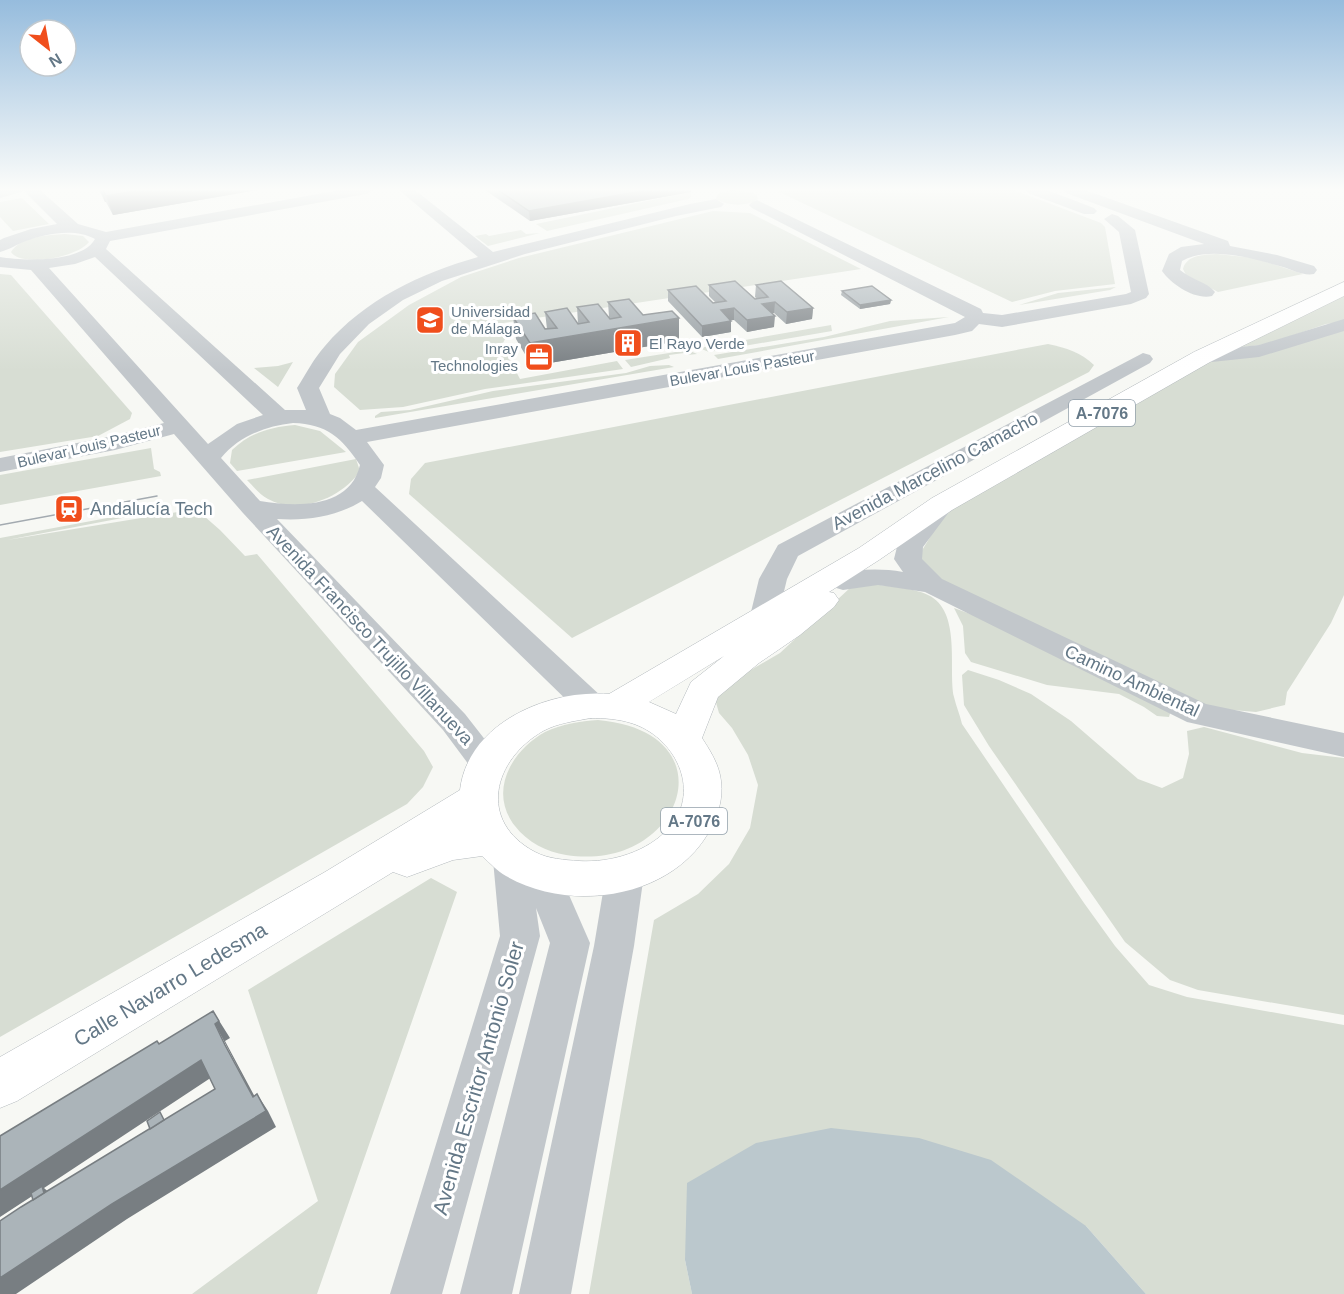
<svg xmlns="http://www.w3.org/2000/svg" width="1344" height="1294" font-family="Arial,sans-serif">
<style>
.green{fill:#d7ddd3}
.water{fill:#bbc8cd}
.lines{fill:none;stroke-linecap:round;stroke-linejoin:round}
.major-casing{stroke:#b3b9bd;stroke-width:1}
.minor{fill:#c2c7cb;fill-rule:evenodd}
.major{fill:#fff;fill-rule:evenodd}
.tram{stroke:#a3aab0;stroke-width:1.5}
.wall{fill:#939b9f}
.shaded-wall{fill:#787e82}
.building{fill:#abb4b9;stroke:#787e82;stroke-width:1.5}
.labels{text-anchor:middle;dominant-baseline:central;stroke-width:6;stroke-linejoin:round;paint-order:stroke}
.far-poi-label{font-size:15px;fill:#647887;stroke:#fff;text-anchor:start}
.far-street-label{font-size:15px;fill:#647887;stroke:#fff}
.shield{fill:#fff;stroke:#92a0ab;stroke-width:1.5}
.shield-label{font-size:16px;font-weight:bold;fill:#647887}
.street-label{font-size:18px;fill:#647887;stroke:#fff}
.poi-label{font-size:18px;fill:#647887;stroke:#fff;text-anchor:start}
.near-street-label{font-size:21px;fill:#647887;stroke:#fff}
</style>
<rect width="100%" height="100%" fill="#f7f8f4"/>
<!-- green -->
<g class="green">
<path d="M731,190L751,192L757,195L758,199C747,207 728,206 716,199L718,194Z"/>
<path d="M1014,190L1101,223L1105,227L1115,284L1055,291L1012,302L777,191Z"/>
<path d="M691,192V197L688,199L547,231L536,224Z"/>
<path d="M22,198L49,224L13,231L0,217V202Z"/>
<path d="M713,211L750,213L861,269L497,324L505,339L502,345L520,379L617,361L623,369L485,389L403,407L360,410L334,387L335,374L358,342L409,305L461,277L519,258Z"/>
<path d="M521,230L526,234L540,233L488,246L475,236L486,234L489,236Z"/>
<path d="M65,234L83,236L89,242C78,257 22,268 11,252C21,236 48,235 65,234Z"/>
<path d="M1217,254L1255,258L1303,274L1218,292L1186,275L1183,269C1187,254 1205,255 1217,254Z"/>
<path d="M0,274L11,275L132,413L130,419L98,436L0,452Z"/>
<path d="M1116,287L1110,290L1019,305L1058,293Z"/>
<path d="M1344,294V322L1326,324L1268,344L1236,348Z"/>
<path d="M949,317L718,359L714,355L824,337L890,321Z"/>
<path d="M831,325L832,331L709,352L699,348Z"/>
<path d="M1344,329V595L1331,623L1287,692L1285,705L1256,712L1209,708L941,582L918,557L949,506L1201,363Z"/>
<path d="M1048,344C1067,348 1080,352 1094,365L1089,372L572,638L409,494L411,479L425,463Z"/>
<path d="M688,350L697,354L687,355L684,353L669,355L670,358L631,367L625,360Z"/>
<path d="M293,362L278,387L254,368L278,366Z"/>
<path d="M669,365L674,367L375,418V416L381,412L410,410L493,391L626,373L650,366Z"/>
<path d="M295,425L320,431L346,452L237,471L230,463L232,450C250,433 270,427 295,425Z"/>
<path d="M151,448L154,469L160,472L161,476L0,505V475Z"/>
<path d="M356,459L360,471C343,497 299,516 268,499C260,495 253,486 247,480Z"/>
<path d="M161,508L164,510L7,540L196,509L220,530L245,556L257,554L424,751L433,767L423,787L407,804L0,1037V538Z"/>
<path d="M865,583C883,586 912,587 928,595C962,611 948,669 954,697C956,706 960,715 962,724L1084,903L1115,946L1149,985L1187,997L1344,1025V1294H1146L1086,1226L685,1260L692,1294H589L654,920L698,894L729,864L750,828L758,785L748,755L732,728L719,713L715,699L727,684L780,653L851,587Z"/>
<path d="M954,608L987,620L1171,710L1169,717L1157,716L1144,707L1119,694L1047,685L971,662L965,653L963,626Z"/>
<path d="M968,670L999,680L1031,694L1071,721L1138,779L1162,788L1183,778L1189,754L1187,731L1204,727L1302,753L1344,758V1015L1198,990L1170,980L1125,942L989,746L964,705L962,675Z"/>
<path d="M598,720C733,732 682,873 566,855C547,852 527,842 515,826C488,792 511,751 545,732C562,724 580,721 598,720Z"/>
<path d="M431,878L457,892L317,1294H192L318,1201L248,990Z"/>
</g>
<!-- water -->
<path class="water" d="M831,1128L919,1138L991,1160L1086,1226L1146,1294H692L685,1260L687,1183L756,1143Z"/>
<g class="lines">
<!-- major casing -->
<g class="major-casing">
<path id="major" d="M1344,282V296L1210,362L952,510L879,560L829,592L834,593L839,600L834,607L800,635L759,663L718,697L702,738C709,749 717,761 720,775C724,793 720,811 711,828C675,898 572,914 506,876C497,871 490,863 482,856L453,860L407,877L393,872L17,1101L0,1108V1057L325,872L460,790C468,722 550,689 609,694L859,548L932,498L1194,352ZM724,656L691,682L676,714L649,702ZM591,718C604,718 619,719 631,723C674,736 702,789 670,827C648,852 611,863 579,861C565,860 548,859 535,852C477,821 493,760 543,731C558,723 575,721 591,718Z"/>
</g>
<!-- minor -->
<g class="minor">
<path d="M0,190H40L78,224L106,232L340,190H373L366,194L110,241L106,249L285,410H306L297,388C306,374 314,358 325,346C364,300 421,273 478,257L399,190H415L493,252L690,204L716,199L724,204L721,207L676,216L525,254L442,281L403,300L369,324L340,354L319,388L330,414L340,418L356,430L955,323L965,317L752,208L749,205L752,202L757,200L981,309L983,313L1002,315L1126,294L1131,292L1119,232L1104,219L1112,214L1118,216L1135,230L1149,294L1146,298L1131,304L1002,327L979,324L972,331L955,335L367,442L384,465L381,478L375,487L602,697L607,705L602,713L591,716L580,713L362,501C336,517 306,521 277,519L465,714L504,764L499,773L487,777L475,773L443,730L243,513L174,434L115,450L0,472V458L113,436L164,423L31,270L0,267V257C23,261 82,263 95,239C76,228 46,233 26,241C17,244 9,250 0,252V240L4,238L31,229L57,224L24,191L0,198ZM95,257L263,415L237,424L208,444L49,268L75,264ZM293,423C327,424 342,438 360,465C350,509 296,507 260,501L221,458C239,436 266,426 293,423Z"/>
<path d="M1026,190H1047L1094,208L1097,211L1094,214H1084L1028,193Z"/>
<path d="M1064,190H1085L1228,241L1230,246L1277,255L1314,266L1317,270L1314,274C1303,276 1293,270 1283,267C1254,259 1210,245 1182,261L1180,270C1190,279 1207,282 1215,292L1212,296C1195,300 1172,285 1162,271L1169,254L1181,247L1204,244L1066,193Z"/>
<path d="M1344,319V331L1259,357L1202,363L1195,361L1192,357L1195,353L1202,351L1259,345Z"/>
<path d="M1143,353L1150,355L1153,359L1150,363L798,556L787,579L778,616L774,623L764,625L754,623L750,616L759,579L778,545Z"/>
<path d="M942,496L951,499L955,504L923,547L922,559L942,579L1206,704L1344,733V757L1187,722L925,592L878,585L843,590L833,587L829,581L833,575C857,569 879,568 903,572L894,559L897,547L933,499Z"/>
<path d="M512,845L525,849L531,862L542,858L555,863L590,943L512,1294H460L550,943L536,908L540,936L442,1294H390L500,936L493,860L499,849Z"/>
<path d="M625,858L638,863L644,874L634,946L571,1294H519L594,946L606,874L612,863Z"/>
</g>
<!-- major -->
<use href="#major" class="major"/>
<!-- tram -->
<path class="tram" d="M0,525L157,496"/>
</g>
<!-- wall -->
<g class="wall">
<path d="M99,190H257L113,215L106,202H105Z"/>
<path d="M485,190H691V192L530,221Z"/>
<path d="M709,285L755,299H757L755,297L756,285L813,308L812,319L786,324L774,313H772L774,327L747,332L734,320H730L731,332L702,337L668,301V290L713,303L715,302L709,296Z"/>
<path d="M842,291L891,300L890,304L860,309L841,295Z"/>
<path d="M608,302L643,315L679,318V341L532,366L516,339L513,317L547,329L545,312L578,324L577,307L609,317Z"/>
</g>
<!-- shaded-wall -->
<g class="shaded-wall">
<path d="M101,190H102L106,202H105Z"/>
<path d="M103,190H257L113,215L106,196Z"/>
<path d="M647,190H691V192L530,221L529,211Z"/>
<path d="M891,300L890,304L860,309V305Z"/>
<path d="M775,302L774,313L761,315L762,304Z"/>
<path d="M734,308V320L720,322L721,310Z"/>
<path d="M813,308L812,319L786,324L787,312Z"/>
<path d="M775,316L774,327L747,332V320Z"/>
<path d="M679,318V341L532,366L530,343Z"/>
<path d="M731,321V332L702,337V326Z"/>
<path d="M213,1011L230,1038L225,1041L263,1112L257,1094L268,1111L276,1127L127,1219L16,1294H0V1278L253,1097L215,1024Z"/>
<path d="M201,1060L212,1077L44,1188L54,1197L47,1213L43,1189L0,1217V1190Z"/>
</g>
<!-- building -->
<g class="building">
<path d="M103,190H139L106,196Z"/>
<path d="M498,190H647L529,211Z"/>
<path d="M735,281L755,299L768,297L756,285L781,281L813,308L787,312L775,302L762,304L775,316L747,320L734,308L721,310L731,321L702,326L668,290L696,286L713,303L726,301L709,285Z"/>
<path d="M872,286L891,300L860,305L842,291Z"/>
<path d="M629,299L643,315L672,311L679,318L530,343L513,317L535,313L545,329L557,328L545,312L567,308L578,324L589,322L577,307L598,304L610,319L621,317L608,302Z"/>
<path d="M213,1011L219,1021L215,1024L225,1045L253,1097L257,1094L266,1111L112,1204L0,1278V1221L21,1207L215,1089L201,1060L0,1190V1136L157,1041L159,1044Z"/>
<path d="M160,1112L164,1120L150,1129L147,1121Z"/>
<path d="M42,1186L44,1193L33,1200L31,1193Z"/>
</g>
<!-- sky -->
<linearGradient id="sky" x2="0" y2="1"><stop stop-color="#96bcdd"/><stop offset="0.51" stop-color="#fbfcfa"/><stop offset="1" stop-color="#fbfcfa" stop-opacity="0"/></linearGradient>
<rect width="1344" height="371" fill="url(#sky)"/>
<!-- icons -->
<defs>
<g id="university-square" transform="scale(1.5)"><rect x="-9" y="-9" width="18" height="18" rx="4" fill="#f04e1c" stroke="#fff"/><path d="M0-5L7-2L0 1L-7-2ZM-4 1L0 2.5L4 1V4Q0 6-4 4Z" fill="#fff"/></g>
<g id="building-square" transform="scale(1.5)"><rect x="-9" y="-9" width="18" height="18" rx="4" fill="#f04e1c" stroke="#fff"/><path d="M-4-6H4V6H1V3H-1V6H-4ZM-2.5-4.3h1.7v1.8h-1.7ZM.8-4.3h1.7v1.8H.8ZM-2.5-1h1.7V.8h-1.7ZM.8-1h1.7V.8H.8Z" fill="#fff"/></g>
<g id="office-square" transform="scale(1.5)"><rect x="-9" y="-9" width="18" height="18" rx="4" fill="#f04e1c" stroke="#fff"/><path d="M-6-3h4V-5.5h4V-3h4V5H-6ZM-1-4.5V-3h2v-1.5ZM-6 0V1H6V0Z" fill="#fff"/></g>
<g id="station-square" transform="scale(1.5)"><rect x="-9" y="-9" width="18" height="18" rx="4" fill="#f04e1c" stroke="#fff"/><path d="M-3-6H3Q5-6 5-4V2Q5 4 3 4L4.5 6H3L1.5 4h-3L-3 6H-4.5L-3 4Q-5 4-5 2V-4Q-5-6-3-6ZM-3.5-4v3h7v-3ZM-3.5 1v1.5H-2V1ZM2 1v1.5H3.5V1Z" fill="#fff"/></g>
</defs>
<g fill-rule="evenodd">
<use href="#university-square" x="430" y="320"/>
<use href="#building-square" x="628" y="343"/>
<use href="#office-square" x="539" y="357"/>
<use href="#station-square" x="69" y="509"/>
</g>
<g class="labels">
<!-- far-poi labels -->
<g class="far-poi-label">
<text x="451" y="311">Universidad<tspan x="451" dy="17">de Málaga</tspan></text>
<text x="649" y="343">El Rayo Verde</text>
<text x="518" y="348" text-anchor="end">Inray<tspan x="518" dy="17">Technologies</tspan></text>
</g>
<!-- far-street labels -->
<g class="far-street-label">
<text transform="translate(742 368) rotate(-10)">Bulevar Louis Pasteur</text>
<text transform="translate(89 446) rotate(-13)">Bulevar Louis Pasteur</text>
</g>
<!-- shield labels -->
<g class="shield">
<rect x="1069" y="400" width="66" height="26" rx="4.5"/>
<rect x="661" y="808" width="66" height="26" rx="4.5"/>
</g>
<g class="shield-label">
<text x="1102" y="413">A-7076</text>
<text x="694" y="821">A-7076</text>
</g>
<!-- street labels -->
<g class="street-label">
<text transform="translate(935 471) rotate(-28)">Avenida Marcelino Camacho</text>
<text transform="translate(370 635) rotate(47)">Avenida Francisco Trujillo Villanueva</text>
<text transform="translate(1132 681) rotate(25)">Camino Ambiental</text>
</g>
<!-- poi labels -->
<g class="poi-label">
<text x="90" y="509">Andalucía Tech</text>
</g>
<!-- near-street labels -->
<g class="near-street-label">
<text transform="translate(170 984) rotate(-31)">Calle Navarro Ledesma</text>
<text transform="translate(478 1078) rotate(-74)">Avenida Escritor Antonio Soler</text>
</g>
</g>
<!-- north arrow -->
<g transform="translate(48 48) rotate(149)"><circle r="28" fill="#ffffff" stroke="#c1c9cf" stroke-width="1.5"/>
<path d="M0-4.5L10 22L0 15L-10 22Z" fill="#f04e1c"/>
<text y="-9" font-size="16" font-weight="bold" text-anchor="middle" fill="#647887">N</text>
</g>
</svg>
